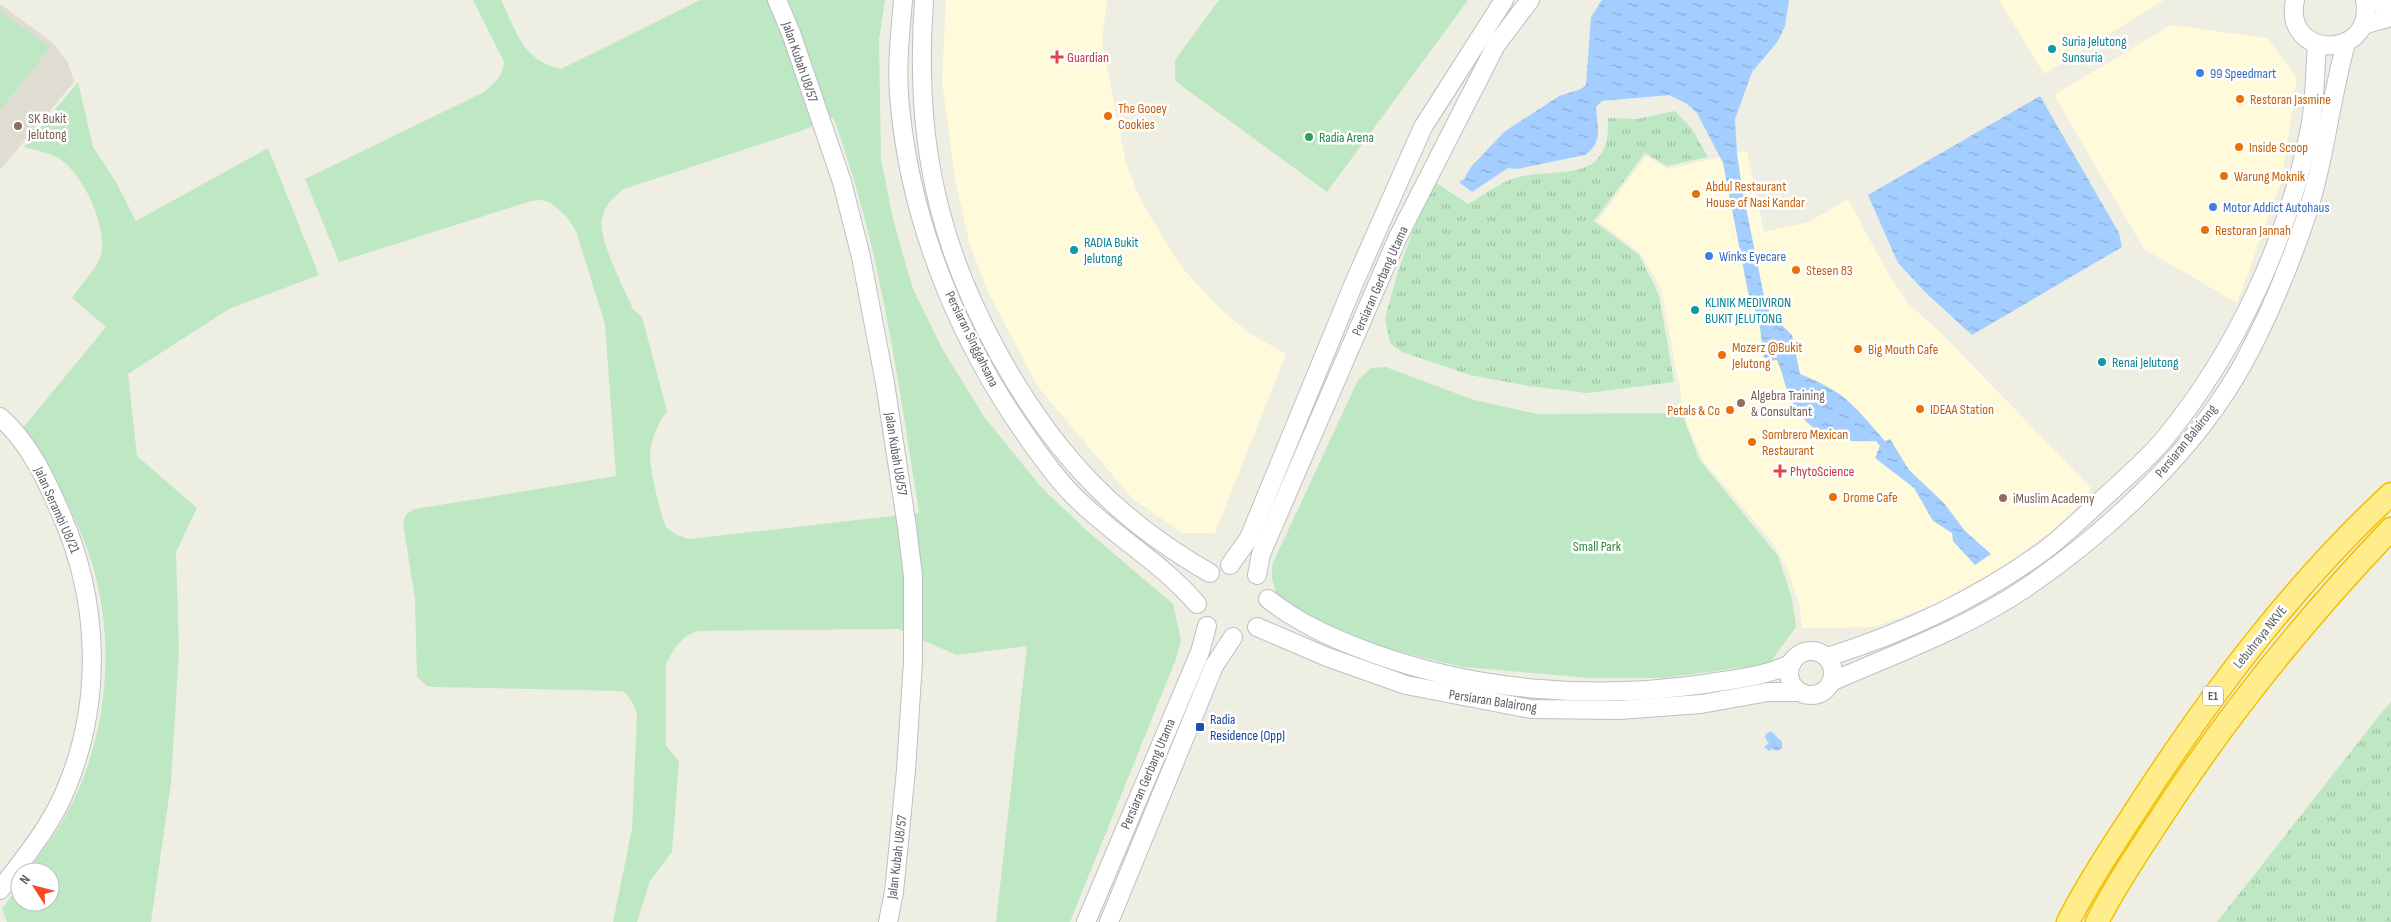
<svg xmlns="http://www.w3.org/2000/svg" width="2391" height="922" font-family="'Sofia Sans Condensed',sans-serif">
<style>
.commercial{fill:#fffad9}
.education{fill:#dfddd2}
.grass{fill:url(#grass-tufts)}
.park{fill:#bee8c3;fill-rule:evenodd}
.water{fill:url(#water-ripples)}
.lines{fill:none;stroke-linecap:round;stroke-linejoin:round}
.secondary-casing{stroke:#bcbfc6;stroke-width:20}
.highway-casing{stroke:#f3bf00;stroke-width:25}
.secondary{stroke:#fff;stroke-width:18}
.highway{stroke:#ffed8b;stroke-width:22}
.culture-dot{fill:#0f9aa8;stroke:#fff;stroke-width:2}
.health-dot{fill:#e0444e;stroke:#fff;stroke-width:2}
.shop-dot{fill:#3f7fe0;stroke:#fff;stroke-width:2}
.food-dot{fill:#e8710a;stroke:#fff;stroke-width:2}
.education-dot{fill:#8d6e63;stroke:#fff;stroke-width:2}
.leisure-dot{fill:#2e9e5b;stroke:#fff;stroke-width:2}
.transit-dot{fill:#1a4fb4;stroke:#fff;stroke-width:2}
.labels{text-anchor:middle;dominant-baseline:central;stroke-width:5;stroke-linejoin:round;paint-order:stroke}
.shield{fill:#fff;stroke:#8c8f93;stroke-width:1}
.shield-label{font-size:12px;font-weight:bold;fill:#5b5f65}
.culture-label{font-size:14px;fill:#0d838f;stroke:#fff;text-anchor:start}
.health-label{font-size:14px;fill:#be3a42;stroke:#fff;text-anchor:start}
.street-label{font-size:14px;fill:#5b5f65;stroke:#fff}
.shop-label{font-size:14px;fill:#366cbe;stroke:#fff;text-anchor:start}
.food-label{font-size:14px;fill:#c56008;stroke:#fff;text-anchor:start}
.education-label{font-size:14px;fill:#785e54;stroke:#fff;text-anchor:start}
.leisure-label{font-size:14px;fill:#27864d;stroke:#fff;text-anchor:start}
.park-label{font-size:14px;fill:#2f823a;stroke:#fff}
.transit-label{font-size:14px;fill:#164399;stroke:#fff;text-anchor:start}
</style>
<defs>
<pattern id="grass-tufts" width="24" height="20" patternUnits="userSpaceOnUse" patternTransform="scale(1.25)"><rect width="24" height="20" fill="#bee8c3"/><path d="M3 7l-1-3M5 7V3M7 7l1-3M15 17l-1-3M17 17v-4M19 17l1-3" fill="none" stroke="#9dbfa2"/></pattern>
<pattern id="water-ripples" width="26" height="14" patternUnits="userSpaceOnUse" patternTransform="scale(1.25)"><rect width="26" height="14" fill="#a4ceff"/><path d="M2 4q2-2 4 0t4 0M15 11q2-2 4 0t4 0" fill="none" stroke="#89aad2"/></pattern>
</defs>
<rect width="100%" height="100%" fill="#efeee3"/>
<!-- commercial -->
<g class="commercial">
<path d="M946,0H1107L1102,41L1126,164L1142,203L1180,265L1217,306L1249,333L1286,354L1215,533H1182L1132,498L1038,387L988,292L969,242L955,178L942,82Z"/>
<path d="M1999,0H2164L2044,74Z"/>
<path d="M2171,25L2267,38L2297,77L2282,179L2237,303L2144,249L2054,95Z"/>
<path d="M1747,151L1764,232L1809,222L1848,199L1890,277L1909,304L1940,332L2091,488L2087,498L2052,531L2005,565L1940,602L1875,627L1802,628L1800,608L1788,571L1773,543L1704,462L1686,422L1661,288L1640,253L1598,221L1646,156L1668,169Z"/>
</g>
<!-- education -->
<path class="education" d="M0,4L53,43L68,63L74,82L0,170Z"/>
<!-- grass -->
<g class="grass">
<path d="M1675,111L1692,129L1708,157L1667,166L1645,153L1594,221L1639,255L1659,295L1674,382L1587,393L1528,386L1470,375L1402,352L1390,343L1385,318L1398,271L1432,180L1468,204C1482,196 1497,185 1512,179C1556,164 1611,189 1608,118L1637,119Z"/>
<path d="M2391,702V922H2217L2382,712Z"/>
</g>
<!-- park -->
<g class="park">
<path d="M473,0H501C517,32 522,60 561,69L700,0H885L879,40L881,159L894,223L913,289L943,350L985,418L1042,488L1085,529L1173,604L1181,640L1176,659L1070,922H996L1027,646L956,655L898,629L699,631C682,635 674,648 666,664V746L679,761L672,852L650,881L637,922H613L632,829L637,714C634,705 631,697 622,691L434,687L427,686L417,677L415,599L403,523L406,514L415,509L616,476L605,324L576,231L567,217L551,203L543,200L531,201L339,262L305,179L484,92C495,83 503,76 504,62ZM833,117C880,244 898,380 919,513L688,539C680,536 673,534 667,528C661,520 649,464 650,453C651,439 659,422 667,411L642,317L633,309C624,288 598,239 602,219C604,205 614,196 624,189L801,131Z"/>
<path d="M1219,0H1468L1327,192L1175,81V60Z"/>
<path d="M0,11L50,47L0,110Z"/>
<path d="M78,82L93,147L116,182L136,221L268,148L319,275L229,309L128,374L137,456L197,508L176,552L179,650L171,783L151,922H7L2,909L20,884V902H50V872H28C40,853 55,835 66,815C110,736 118,630 86,546C71,504 45,467 21,430L106,327L72,298C79,287 96,269 100,257C110,230 82,171 58,158C48,152 35,150 24,147Z"/>
<path d="M1386,367L1474,400L1537,414L1682,413L1699,459L1778,556L1792,598L1796,627L1769,664L1663,678H1591L1462,667L1388,649L1338,630L1309,617L1277,596L1272,579V565L1358,380L1371,368Z"/>
</g>
<!-- water -->
<g class="water">
<path d="M1602,0H1789L1785,26L1778,41L1752,72L1735,119L1737,153L1742,188L1765,301L1770,313L1792,335L1800,374C1847,393 1853,405 1885,441L1890,439L1909,470L1944,503L1965,531L1991,554L1975,565L1953,541L1952,533L1933,521L1914,488L1875,458L1880,446L1876,441C1839,443 1810,437 1791,400C1785,387 1783,373 1777,360L1769,361L1764,357L1759,321L1748,292L1723,163L1697,113L1686,103L1669,95L1602,101L1596,107C1597,126 1604,142 1585,155L1517,169L1508,168L1472,192L1459,182L1464,179L1471,167L1504,132L1559,96L1581,89L1586,85L1591,17Z"/>
<path d="M2040,96L2119,233L2122,247L1972,335L1926,293L1898,263L1868,195Z"/>
<path d="M1771,731L1782,742V748L1777,751L1772,749L1769,751L1764,747L1769,743L1765,737L1766,734Z"/>
</g>
<g class="lines">
<!-- secondary casing -->
<g class="secondary-casing">
<g id="secondary">
<path d="M777,0L791,33L842,182L861,257L885,383L907,527L913,576V661L906,770L894,892L888,922"/>
<path d="M903,0C900,35 896,71 900,106C911,225 960,343 1030,441C1043,459 1056,478 1072,494C1110,534 1161,561 1197,604"/>
<path d="M924,0C919,69 922,142 940,210C964,304 1025,415 1093,484C1127,519 1168,549 1210,573"/>
<path d="M2295,0C2282,60 2376,61 2365,0"/>
<path d="M2367,0L2391,6"/>
<path d="M2363,25L2391,17"/>
<path d="M0,417C29,442 47,481 62,516C99,602 103,701 66,789C51,826 24,858 0,890"/>
<path d="M1230,565L1249,538L1354,283L1423,127L1504,0"/>
<path d="M1257,575L1261,554L1398,237L1496,45L1530,0"/>
<path d="M1268,599C1300,624 1334,639 1372,653C1477,691 1593,700 1704,684C1734,679 1765,677 1792,663"/>
<path d="M1257,627L1327,657L1406,685L1531,709L1619,710L1701,704L1768,692H1800"/>
<circle cx="1811" cy="673" r="22"/>
<path d="M1827,657C1905,633 1979,598 2045,550C2067,533 2087,513 2108,494C2127,476 2148,459 2165,438C2237,350 2288,239 2310,128C2315,101 2315,72 2317,44"/>
<path d="M1831,682C1897,653 1967,628 2027,587C2110,530 2196,450 2244,362C2269,316 2289,267 2306,217C2325,160 2330,101 2346,43"/>
<path d="M1086,922L1200,652L1207,626"/>
<path d="M1109,922L1214,666L1233,637"/>
</g>
</g>
<!-- highway casing -->
<g class="highway-casing">
<g id="highway">
<path d="M2068,922C2091,877 2120,835 2147,793C2218,685 2296,582 2391,494"/>
<path d="M2097,922C2114,888 2135,857 2156,825C2225,718 2303,621 2391,529"/>
</g>
</g>
<!-- secondary -->
<use href="#secondary" class="secondary"/>
<!-- highway -->
<use href="#highway" class="highway"/>
</g>
<!-- markers -->
<g class="culture-dot">
<circle cx="2052" cy="49" r="5"/>
<circle cx="1074" cy="250" r="5"/>
<circle cx="1695" cy="310" r="5"/>
<circle cx="2102" cy="362" r="5"/>
</g>
<g class="health-dot">
<path d="M1054.5 49.5h5v5h5v5h-5v5h-5v-5h-5v-5h5z"/>
<path d="M1777.5 463.5h5v5h5v5h-5v5h-5v-5h-5v-5h5z"/>
</g>
<g class="shop-dot">
<circle cx="2200" cy="73" r="5"/>
<circle cx="2213" cy="207" r="5"/>
<circle cx="1709" cy="256" r="5"/>
</g>
<g class="food-dot">
<circle cx="2240" cy="99" r="5"/>
<circle cx="1108" cy="116" r="5"/>
<circle cx="2239" cy="147" r="5"/>
<circle cx="2224" cy="176" r="5"/>
<circle cx="1696" cy="194" r="5"/>
<circle cx="2205" cy="230" r="5"/>
<circle cx="1796" cy="270" r="5"/>
<circle cx="1858" cy="349" r="5"/>
<circle cx="1722" cy="355" r="5"/>
<circle cx="1920" cy="409" r="5"/>
<circle cx="1730" cy="410" r="5"/>
<circle cx="1752" cy="442" r="5"/>
<circle cx="1833" cy="497" r="5"/>
</g>
<g class="education-dot">
<circle cx="18" cy="126" r="5"/>
<circle cx="1741" cy="403" r="5"/>
<circle cx="2003" cy="498" r="5"/>
</g>
<circle class="leisure-dot" cx="1309" cy="137" r="5"/>
<rect class="transit-dot" x="1195" y="722" width="10" height="10" rx="2.5"/>
<g class="labels">
<!-- shield labels -->
<rect class="shield" x="2203" y="686.5" width="20" height="19" rx="4"/>
<g class="shield-label">
<text x="2213" y="696">E1</text>
</g>
<!-- culture labels -->
<g class="culture-label">
<text x="2062" y="41">Suria Jelutong<tspan x="2062" dy="16">Sunsuria</tspan></text>
<text x="1084" y="242">RADIA Bukit<tspan x="1084" dy="16">Jelutong</tspan></text>
<text x="1705" y="302">KLINIK MEDIVIRON<tspan x="1705" dy="16">BUKIT JELUTONG</tspan></text>
<text x="2112" y="362">Renai Jelutong</text>
</g>
<!-- health labels -->
<g class="health-label">
<text x="1067" y="57">Guardian</text>
<text x="1790" y="471">PhytoScience</text>
</g>
<!-- street labels -->
<g class="street-label">
<text transform="translate(800 62) rotate(71)">Jalan Kubah U8/57</text>
<text transform="translate(1380 281) rotate(-66)">Persiaran Gerbang Utama</text>
<text transform="translate(972 339) rotate(64)">Persiaran Singgahsana</text>
<text transform="translate(2186 441) rotate(-51)">Persiaran Balairong</text>
<text transform="translate(896 454) rotate(81)">Jalan Kubah U8/57</text>
<text transform="translate(57 510) rotate(66)">Jalan Serambi U8/21</text>
<text transform="translate(2260 637) rotate(-51)">Lebuhraya NKVE</text>
<text transform="translate(1493 701) rotate(9)">Persiaran Balairong</text>
<text transform="translate(1148 774) rotate(-67)">Persiaran Gerbang Utama</text>
<text transform="translate(897 857) rotate(-83)">Jalan Kubah U8/57</text>
</g>
<!-- shop labels -->
<g class="shop-label">
<text x="2210" y="73">99 Speedmart</text>
<text x="2223" y="207">Motor Addict Autohaus</text>
<text x="1719" y="256">Winks Eyecare</text>
</g>
<!-- food labels -->
<g class="food-label">
<text x="2250" y="99">Restoran Jasmine</text>
<text x="1118" y="108">The Gooey<tspan x="1118" dy="16">Cookies</tspan></text>
<text x="2249" y="147">Inside Scoop</text>
<text x="2234" y="176">Warung Moknik</text>
<text x="1706" y="186">Abdul Restaurant<tspan x="1706" dy="16">House of Nasi Kandar</tspan></text>
<text x="2215" y="230">Restoran Jannah</text>
<text x="1806" y="270">Stesen 83</text>
<text x="1732" y="347">Mozerz @Bukit<tspan x="1732" dy="16">Jelutong</tspan></text>
<text x="1868" y="349">Big Mouth Cafe</text>
<text x="1930" y="409">IDEAA Station</text>
<text x="1720" y="410" text-anchor="end">Petals &amp; Co</text>
<text x="1762" y="434">Sombrero Mexican<tspan x="1762" dy="16">Restaurant</tspan></text>
<text x="1843" y="497">Drome Cafe</text>
</g>
<!-- education labels -->
<g class="education-label">
<text x="28" y="118">SK Bukit<tspan x="28" dy="16">Jelutong</tspan></text>
<text x="1751" y="395">Algebra Training<tspan x="1751" dy="16">&amp; Consultant</tspan></text>
<text x="2013" y="498">iMuslim Academy</text>
</g>
<!-- leisure labels -->
<g class="leisure-label">
<text x="1319" y="137">Radia Arena</text>
</g>
<!-- park labels -->
<g class="park-label">
<text x="1597" y="546">Small Park</text>
</g>
<!-- transit labels -->
<g class="transit-label">
<text x="1210" y="719">Radia<tspan x="1210" dy="16">Residence (Opp)</tspan></text>
</g>
</g>
<!-- north arrow -->
<g transform="translate(35 887) rotate(306)"><circle r="24" fill="#ffffff" stroke="#bdbfc1"/>
<path d="M0-4L9 19L0 12L-9 19Z" fill="#f44a25"/>
<text y="-8" font-size="14" font-weight="bold" text-anchor="middle" fill="#5b5f65">N</text>
</g>
</svg>
